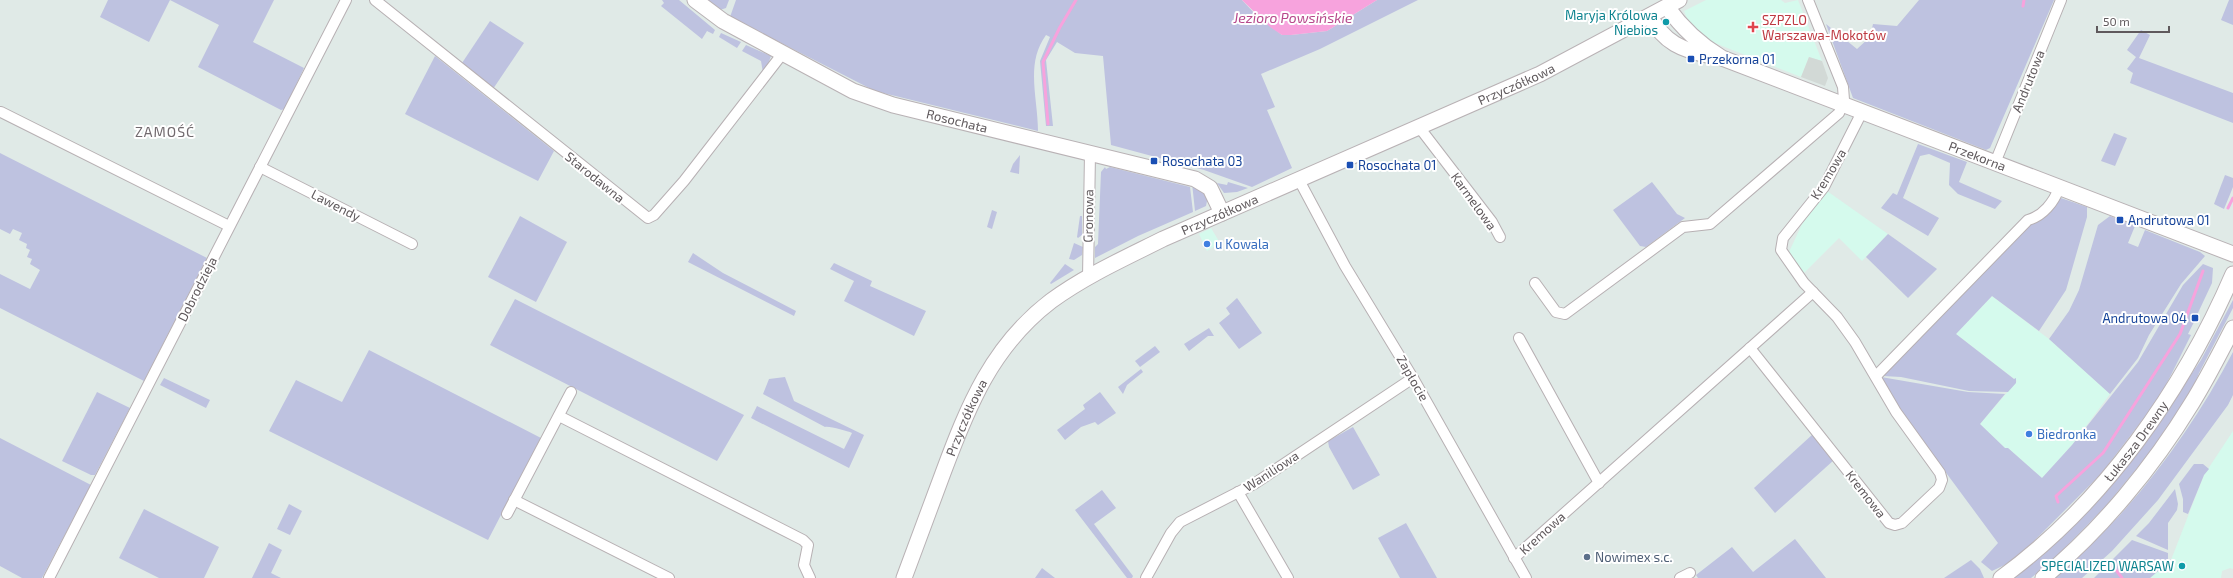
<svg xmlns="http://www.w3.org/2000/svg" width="2233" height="578" font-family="'Exo 2',sans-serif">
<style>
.commercial{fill:#d5faed}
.industrial{fill:#d2d9d6}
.green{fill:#bec2e0}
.water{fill:#f7a3dd}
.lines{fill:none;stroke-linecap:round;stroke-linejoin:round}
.stream{stroke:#f7a3dd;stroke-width:3}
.street-casing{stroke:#b7b0b3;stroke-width:12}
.secondary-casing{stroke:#b9b2b5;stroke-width:17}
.street{stroke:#fff;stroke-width:10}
.secondary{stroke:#fff;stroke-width:15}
.culture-dot{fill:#0f9aa8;stroke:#fff;stroke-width:1.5}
.health-dot{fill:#e0444e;stroke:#fff;stroke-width:1.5}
.transit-dot{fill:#1a4fb4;stroke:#fff;stroke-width:1.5}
.shop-dot{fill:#3f7fe0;stroke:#fff;stroke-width:1.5}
.service-dot{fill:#5c6f8a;stroke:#fff;stroke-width:1.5}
.labels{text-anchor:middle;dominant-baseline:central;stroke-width:4;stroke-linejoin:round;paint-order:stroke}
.culture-label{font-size:13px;fill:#0d838f;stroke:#fff;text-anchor:end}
.health-label{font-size:13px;fill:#be3a42;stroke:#fff;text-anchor:start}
.transit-label{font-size:13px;fill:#164399;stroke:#fff;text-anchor:start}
.street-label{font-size:13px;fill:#5f595c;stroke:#fff}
.shop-label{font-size:13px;fill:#366cbe;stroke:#fff;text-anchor:start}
.service-label{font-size:13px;fill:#4e5e75;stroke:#fff;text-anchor:start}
.water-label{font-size:14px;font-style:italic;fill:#b7498c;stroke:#fff}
.neighbourhood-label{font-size:14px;letter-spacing:1px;fill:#716a6e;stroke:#fff}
</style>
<rect width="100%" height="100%" fill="#e0eae7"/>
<!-- commercial -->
<g class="commercial">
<path d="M1706,0H1781L1785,3L1798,0L1822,61L1809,57L1801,77L1707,40L1689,23L1684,11Z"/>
<path d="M1827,191L1888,234L1862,261L1839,238L1804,273L1789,252L1802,224Z"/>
<path d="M1211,228L1220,243L1207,251L1199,234Z"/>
<path d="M1992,296L2049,339L2110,394L2072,445L2042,478L2008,448H2005L1980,424L2017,381L1956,334Z"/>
<path d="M2233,431V569L2230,568L2222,571L2221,578H2150L2171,560L2204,475Z"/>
</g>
<!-- industrial -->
<path class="industrial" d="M1809,57L1822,61L1828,78L1825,86L1801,77Z"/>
<!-- green -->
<g class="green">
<path d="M108,0H274L253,42L304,68L285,109L281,110L198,67L219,25L170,0L149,42L100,17Z"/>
<path d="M662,0H679L715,30L713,34L707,31L702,39L661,6L664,3Z"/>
<path d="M703,0H729L726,8L720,10Z"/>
<path d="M736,0H1242L1255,14L1282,35H1291L1327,31L1377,0H1418L1320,49L1261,74L1275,107L1267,110L1292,168L1252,187L1204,170L1111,145L1103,56L1075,53L1057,42L1046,60L1053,126H1046L1040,61L1050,37L1046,35C1025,64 1038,98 1038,131L875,91L730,17Z"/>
<path d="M1919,0H2054L1990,148L1986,150L1853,98L1826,24L1857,49L1870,37L1873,24L1897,26Z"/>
<path d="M2229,0H2233V25L2221,20Z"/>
<path d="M490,21L524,43L493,89L462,63Z"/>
<path d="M2141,30L2150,35L2139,58L2233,93V123L2130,83L2133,73L2127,69L2136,57L2127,50Z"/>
<path d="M721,33L741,42L737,48L719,37Z"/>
<path d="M746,45L771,56L766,70L763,73L761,61L742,51Z"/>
<path d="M435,56L554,151L538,181L405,114Z"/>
<path d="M2114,133L2127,138L2115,166L2101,161Z"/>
<path d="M1918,144L1967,162L1959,182L2002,201L1995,209L1958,194L1949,185L1950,163L1929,154L1920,156L1903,198L1939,218L1928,236L1881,208L1893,193L1897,195Z"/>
<path d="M0,153L207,258L144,381L0,308V274L30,289L40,270L30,264L32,259L27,257L30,250L26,248L27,244L19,240L22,233L13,229L10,234L0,229Z"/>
<path d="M1020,155L1019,174L1010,172L1013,164Z"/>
<path d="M1105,167L1106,169L1110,167L1190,187L1193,212L1138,236L1095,258V247L1098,244L1101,172Z"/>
<path d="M2225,175L2233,178V187L2224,209L2214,204Z"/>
<path d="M1228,182L1248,188L1237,192L1224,193L1217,183L1227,185Z"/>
<path d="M1652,182L1677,214L1685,218L1646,247L1640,246L1613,210Z"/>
<path d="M1192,183L1204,190L1210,200L1207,201L1206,206L1195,211Z"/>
<path d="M2058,197L2087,207V217L2066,290L2039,331L1992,296L1956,334L2014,379L2016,378V383L2008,392L1969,391L1901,377L1883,376L2027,227L2040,219Z"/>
<path d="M992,210L997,212L992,229L987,227Z"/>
<path d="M520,216L567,242L536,302L488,277Z"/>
<path d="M1080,216H1082V235L1078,238L1077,237Z"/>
<path d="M2110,216L2135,226L2128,243L2138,247L2145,230L2200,252L2205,256L2181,284L2149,335L2138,358L2110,394L2049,339L2069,311L2079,290L2098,225Z"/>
<path d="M1888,234L1937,269L1908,298L1866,257Z"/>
<path d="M1074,243L1083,247L1082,255L1074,260L1069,259Z"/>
<path d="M693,253L723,273L796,311L794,316L688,262Z"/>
<path d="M834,263L872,281L870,286L926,311L914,336L844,301L854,281L830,269Z"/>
<path d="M1065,264L1074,270L1051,284L1050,283Z"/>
<path d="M2203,264L2213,268L2212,283L2197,315L2195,314L2192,321L2194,322L2188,334L2191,335L2160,397L2101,474L2015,560L1992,571L1981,562L1998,543L1896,405L1881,377L1968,392L2005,394L1980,424L2005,448H2008L2042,478L2072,445L2138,362L2183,285Z"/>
<path d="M1237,298L1262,333L1239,349L1219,323L1230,314L1226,308Z"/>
<path d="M515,299L744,415L717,461L490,345Z"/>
<path d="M2233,300V308L2199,373L2190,396L2166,433L2105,507L2056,557L2031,578H2013L2166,411L2201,360Z"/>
<path d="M1209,328L1214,336H1208L1189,351L1184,344Z"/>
<path d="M1155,346L1160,352L1140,367L1135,361Z"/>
<path d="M369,350L541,438L488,540L269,431L296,380L342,402Z"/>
<path d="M2233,352V395L2228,405L2158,500L2112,551L2082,578H2054C2128,517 2189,436 2233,352Z"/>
<path d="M1141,369L1143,372L1127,385L1123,394L1118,387Z"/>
<path d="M785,377L794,401L864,435L849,468L751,418L757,406L844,449L852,433C847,431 830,426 825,427L763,394L769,379Z"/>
<path d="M164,378L210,400L206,408L160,385Z"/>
<path d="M97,392L130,408L95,475H91L62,461Z"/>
<path d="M1100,392L1116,413L1098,425L1095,422L1081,427L1065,440L1057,430L1085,409L1083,405Z"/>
<path d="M1353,427L1380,475L1353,490L1329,447L1328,441Z"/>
<path d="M1813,434L1834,460L1775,513L1754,488Z"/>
<path d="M0,438L91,485L42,578H22L0,566Z"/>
<path d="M2194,464H2203L2209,469L2204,475L2188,514L2183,512V499L2179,484Z"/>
<path d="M2175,489L2178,504L2177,510L2168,523V550L2136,536L2149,523Z"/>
<path d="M1102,490L1116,508L1094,524L1133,576L1132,578H1127L1075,510Z"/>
<path d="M289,504L302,511L290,535L277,529Z"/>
<path d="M144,509L219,547L204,578H159L119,558Z"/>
<path d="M1406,523L1437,578H1400L1378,538Z"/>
<path d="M1795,539L1826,578H1698L1696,575L1732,547L1753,572Z"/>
<path d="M2132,540L2168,553V559L2171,560L2150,578H2094Z"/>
<path d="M269,543L282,550L271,573L281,578H252Z"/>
<path d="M1971,560L1980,569L1984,578H1944Z"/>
<path d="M1042,568L1055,578H1035Z"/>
</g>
<!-- water -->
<path class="water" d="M1242,0H1377L1327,31L1291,35H1282L1270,27Z"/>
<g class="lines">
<!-- stream -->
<g class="stream">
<path d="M2023,6L2024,0"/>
<path d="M1048,124L1043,62L1060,27L1076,0"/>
<path d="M2228,208L2233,198"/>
<path d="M2058,502L2056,496L2103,453L2180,334L2203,271"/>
<path d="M2113,566L2122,578"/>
</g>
<!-- street casing -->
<g class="street-casing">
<g id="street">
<path d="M375,0L648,218L654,215L684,181L783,53"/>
<path d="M1,112L229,226"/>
<path d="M1419,127L1492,222L1500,237"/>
<path d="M1995,163L2061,0"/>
<path d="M260,167L412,244"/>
<path d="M1299,180L1345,266L1413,378L1526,578"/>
<path d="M1088,278L1090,153"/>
<path d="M1535,283L1556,312L1565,314L1683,227L1710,224L1839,113L1844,100L1843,87L1808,0"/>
<path d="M1519,338L1599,483"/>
<path d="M1750,348L1889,523L1895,525L1902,523L1939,488L1942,480L1940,473L1896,412L1855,342L1837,317L1804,283L1781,250L1783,238L1824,187L1862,112"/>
<path d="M1876,376L2028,220C2043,216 2054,202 2059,188"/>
<path d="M559,416L803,540L808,545L804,565L810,578"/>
<path d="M1238,492L1288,578"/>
<path d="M514,500L669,578"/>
<path d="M507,514L571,392"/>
<path d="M1514,558L1813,292"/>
<path d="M49,578L346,0"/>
<path d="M1146,578L1171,533L1180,522L1254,484L1413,378"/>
<path d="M1680,578L1690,573"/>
</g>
</g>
<!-- secondary casing -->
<g class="secondary-casing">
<g id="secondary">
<path id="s1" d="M695,0L723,21L853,91L893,105L1195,179L1210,188L1222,213"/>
<path id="s2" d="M1667,7C1682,28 1699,44 1722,58L2233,254"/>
<path d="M1650,16C1664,43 1682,50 1711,56"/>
<path id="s3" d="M904,578C917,543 930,508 943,473C968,406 992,346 1051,301C1085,276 1125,258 1163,239L1540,74L1679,0"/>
<path id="s4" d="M2001,578C2104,503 2183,390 2233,274"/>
<path d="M2043,578C2101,530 2153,467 2192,403C2207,379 2220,353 2233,328"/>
</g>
</g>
<!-- street -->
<use href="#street" class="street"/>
<!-- secondary -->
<use href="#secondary" class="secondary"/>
</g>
<!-- markers -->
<g class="culture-dot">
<circle cx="1666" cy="22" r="4"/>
<circle cx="2182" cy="566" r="4"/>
</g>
<path class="health-dot" d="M1751 21h4v4h4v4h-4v4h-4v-4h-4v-4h4z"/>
<g class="transit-dot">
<rect x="1687" y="55" width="8" height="8" rx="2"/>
<rect x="1150" y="157" width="8" height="8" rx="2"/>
<rect x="1346" y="161" width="8" height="8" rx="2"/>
<rect x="2116" y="216" width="8" height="8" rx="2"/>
<rect x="2191" y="314" width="8" height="8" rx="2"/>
</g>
<g class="shop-dot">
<circle cx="1207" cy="244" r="4"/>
<circle cx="2029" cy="434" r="4"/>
</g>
<circle class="service-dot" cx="1587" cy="557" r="4"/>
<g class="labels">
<!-- culture labels -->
<g class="culture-label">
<text x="1658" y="15">Maryja Królowa<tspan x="1658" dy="15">Niebios</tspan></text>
<text x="2174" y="566">SPECIALIZED WARSAW</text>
</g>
<!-- health labels -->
<g class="health-label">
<text x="1762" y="20">SZPZLO<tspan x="1762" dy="15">Warszawa-Mokotów</tspan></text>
</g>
<!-- transit labels -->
<g class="transit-label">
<text x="1699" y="59">Przekorna 01</text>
<text x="1162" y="161">Rosochata 03</text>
<text x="1358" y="165">Rosochata 01</text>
<text x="2128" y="220">Andrutowa 01</text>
<text x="2187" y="318" text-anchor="end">Andrutowa 04</text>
</g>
<!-- street labels -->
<g class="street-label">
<text transform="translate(2028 81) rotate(-68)">Andrutowa</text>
<text stroke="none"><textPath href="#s3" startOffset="832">Przyczółkowa</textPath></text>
<text stroke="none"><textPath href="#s1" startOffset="291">Rosochata</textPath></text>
<text stroke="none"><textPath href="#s2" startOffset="349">Przekorna</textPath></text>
<text transform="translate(1828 174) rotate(-59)">Kremowa</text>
<text transform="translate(595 177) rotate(39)">Starodawna</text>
<text transform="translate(1474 201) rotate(54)">Karmelowa</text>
<text transform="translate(336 205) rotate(27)">Lawendy</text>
<text stroke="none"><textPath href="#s3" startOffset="508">Przyczółkowa</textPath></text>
<text transform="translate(1088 216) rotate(-89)">Gronowa</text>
<text transform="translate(197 289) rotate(-63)">Dobrodzieja</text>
<text transform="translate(1413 378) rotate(60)">Zapłocie</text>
<text stroke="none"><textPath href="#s3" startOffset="172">Przyczółkowa</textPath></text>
<text stroke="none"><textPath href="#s4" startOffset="193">Łukasza Drewny</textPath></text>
<text transform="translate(1271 471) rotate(-33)">Waniliowa</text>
<text transform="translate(1866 494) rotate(52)">Kremowa</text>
<text transform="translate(1542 533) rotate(-42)">Kremowa</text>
</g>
<!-- shop labels -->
<g class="shop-label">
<text x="1215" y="244">u Kowala</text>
<text x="2037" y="434">Biedronka</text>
</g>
<!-- service labels -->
<g class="service-label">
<text x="1595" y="557">Nowimex s.c.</text>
</g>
<!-- water labels -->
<g class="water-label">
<text x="1293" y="17">Jezioro Powsińskie</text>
</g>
<!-- neighbourhood labels -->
<g class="neighbourhood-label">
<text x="165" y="131">ZAMOŚĆ</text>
</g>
</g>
<!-- scale -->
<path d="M2097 26v6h72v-6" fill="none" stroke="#5f595c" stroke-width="2"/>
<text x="2103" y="26" font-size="12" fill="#5f595c" stroke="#ffffff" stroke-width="3" paint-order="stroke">50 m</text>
</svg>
